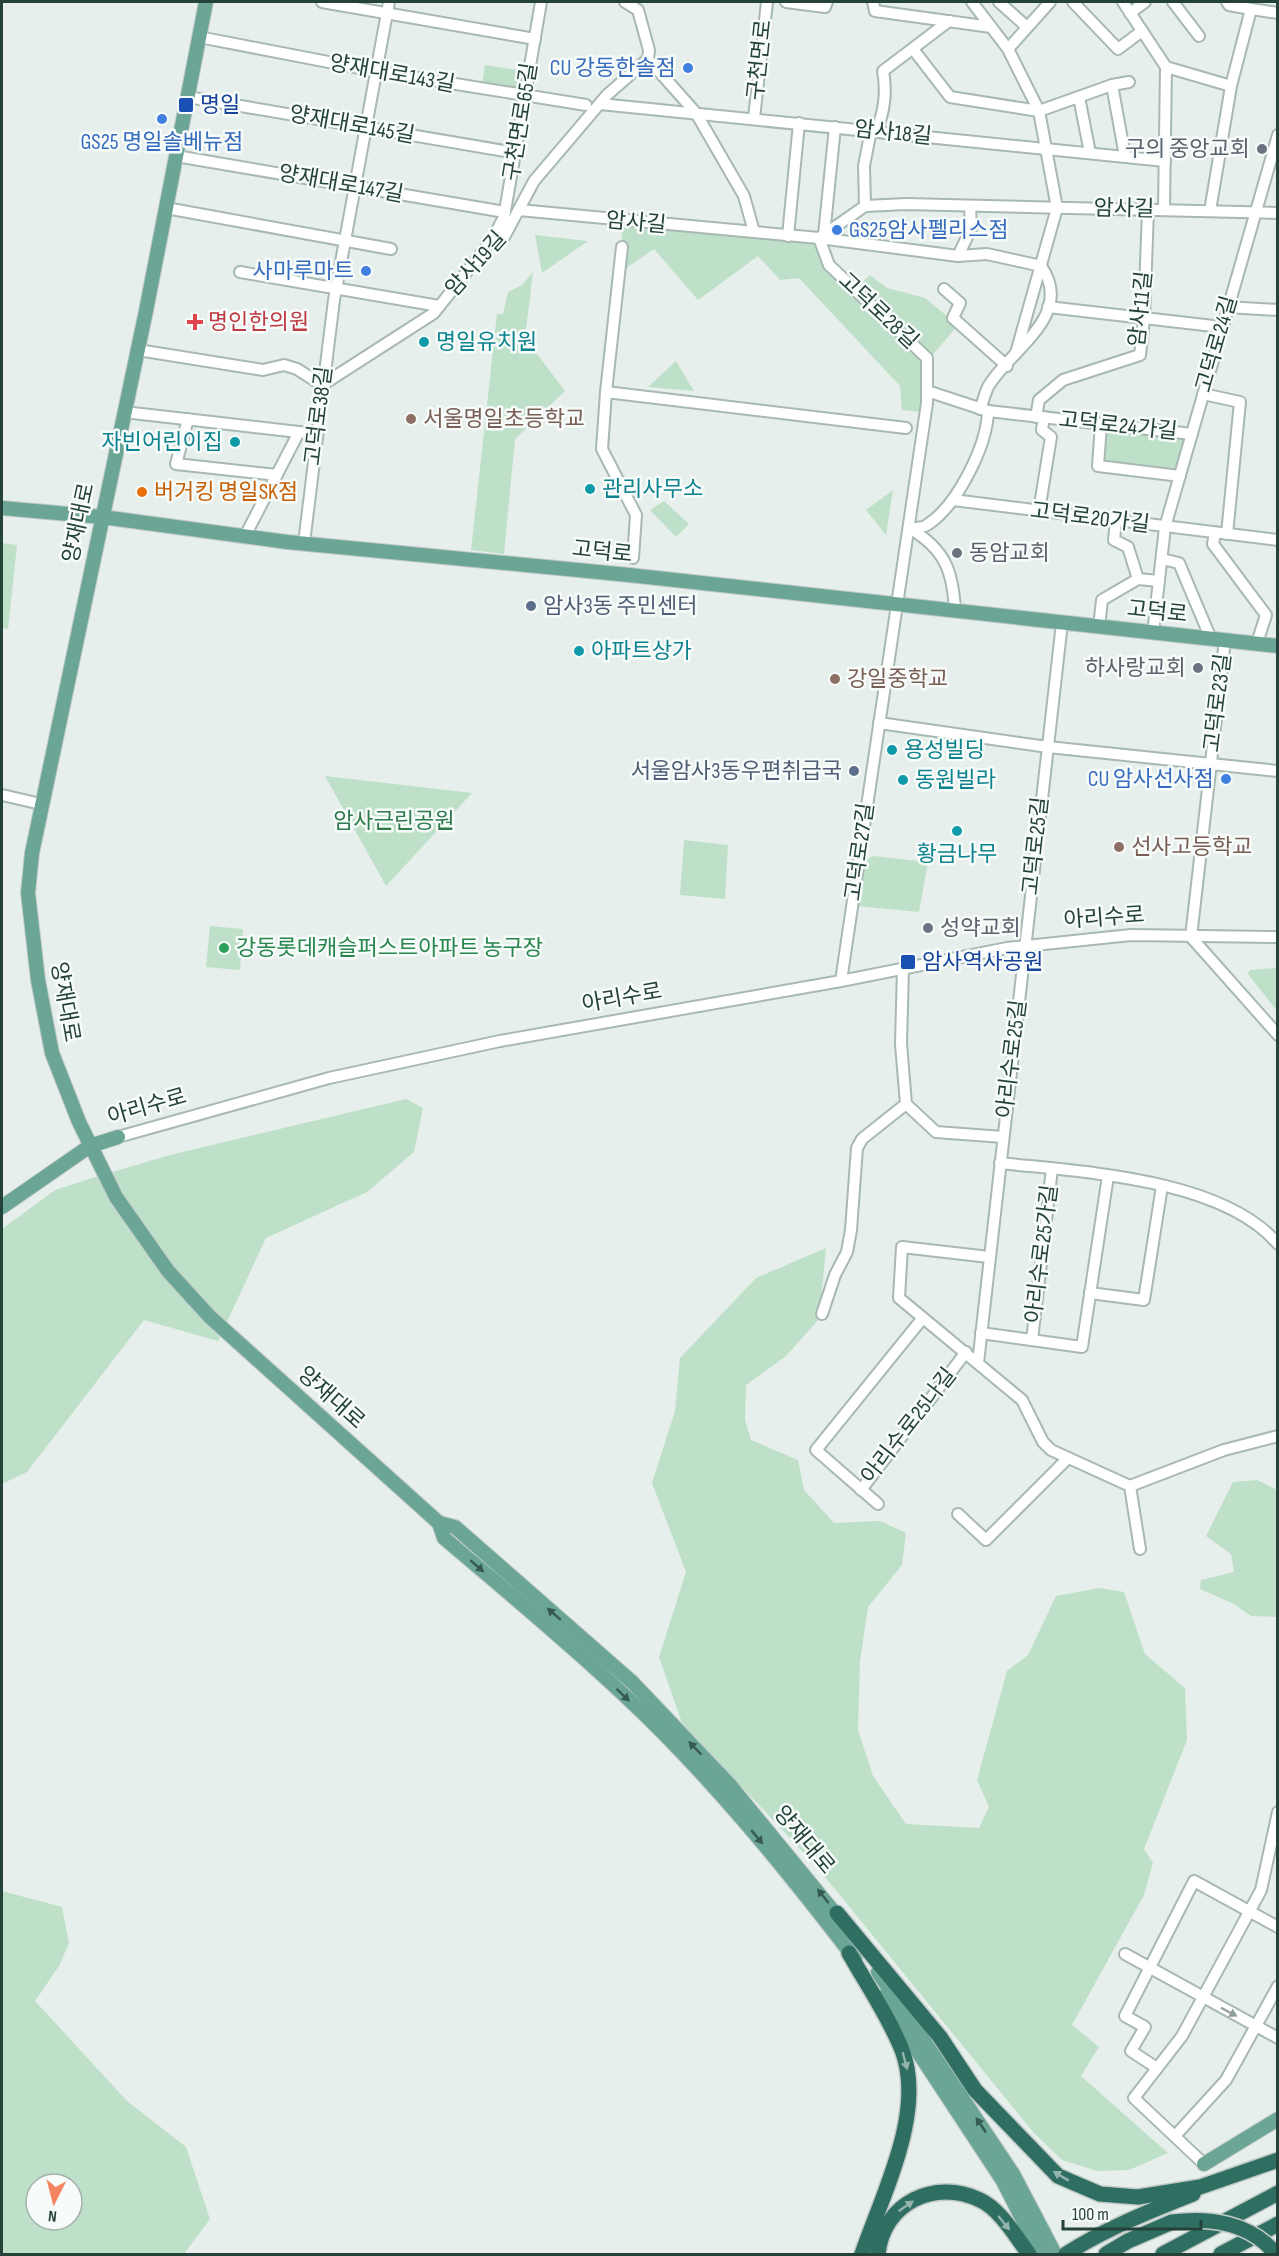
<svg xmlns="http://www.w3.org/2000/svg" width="1279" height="2256" font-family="'Sofia Sans Condensed','Noto Sans KR',sans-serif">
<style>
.green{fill:#bfe0c8;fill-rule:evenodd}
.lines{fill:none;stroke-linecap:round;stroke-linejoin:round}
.minor-casing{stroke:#a8b8b2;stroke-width:14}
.major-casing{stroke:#c2cac8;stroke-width:16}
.highway-casing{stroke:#c2cac8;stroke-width:18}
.minor{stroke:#fff;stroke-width:10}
.major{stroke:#6aa596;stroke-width:14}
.highway{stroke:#2f6f62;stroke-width:15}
.highway-bridge-casing{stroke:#c2cac8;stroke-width:18;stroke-linecap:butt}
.highway-bridge{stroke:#2f6f62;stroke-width:15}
.oneway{fill:#365b51}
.oneway2{fill:#92a09c}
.oneway3{fill:#93b5ae}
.shop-dot{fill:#3f7fe0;stroke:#f7fbf9;stroke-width:2}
.transit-dot{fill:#1a4fb4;stroke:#f7fbf9;stroke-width:2}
.worship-dot{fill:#6b7280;stroke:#f7fbf9;stroke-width:2}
.health-dot{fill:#e0444e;stroke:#f7fbf9;stroke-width:2}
.culture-dot{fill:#0f9aa8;stroke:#f7fbf9;stroke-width:2}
.education-dot{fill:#8d6e63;stroke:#f7fbf9;stroke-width:2}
.food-dot{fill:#e8710a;stroke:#f7fbf9;stroke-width:2}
.service-dot{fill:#5c6f8a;stroke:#f7fbf9;stroke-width:2}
.leisure-dot{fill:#2e9e5b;stroke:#f7fbf9;stroke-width:2}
.labels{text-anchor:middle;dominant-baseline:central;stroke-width:5;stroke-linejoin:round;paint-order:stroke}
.street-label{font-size:22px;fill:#24423a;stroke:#f7fbf9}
.shop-label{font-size:22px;fill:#366cbe;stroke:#f7fbf9;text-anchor:end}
.transit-label{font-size:22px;fill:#164399;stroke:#f7fbf9;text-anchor:start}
.worship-label{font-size:22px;fill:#5b616d;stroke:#f7fbf9;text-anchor:end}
.health-label{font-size:22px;fill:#be3a42;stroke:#f7fbf9;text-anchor:start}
.culture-label{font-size:22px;fill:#0d838f;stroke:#f7fbf9;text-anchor:start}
.education-label{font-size:22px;fill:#785e54;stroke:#f7fbf9;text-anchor:start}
.food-label{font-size:22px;fill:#c56008;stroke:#f7fbf9;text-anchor:start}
.service-label{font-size:22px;fill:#4e5e75;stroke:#f7fbf9;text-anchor:start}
.park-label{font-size:22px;fill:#2d7a4b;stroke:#f7fbf9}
.leisure-label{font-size:22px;fill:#27864d;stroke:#f7fbf9;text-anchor:start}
</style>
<rect width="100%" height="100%" fill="#e6efeb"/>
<!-- green -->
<g class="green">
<path d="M485,65L523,71L521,86L513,91L482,85Z"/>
<path d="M623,222L819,238L829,266L927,358L922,412L902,410L900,386L799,278L780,280L758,256L698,300L654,249L619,273Z"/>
<path d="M535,235L588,241L542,273Z"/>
<path d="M533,272L525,338L565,391L515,439L504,554L471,550L497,314H503L508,292L522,285Z"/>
<path d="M870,275L887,288L925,298L958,325L931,357L856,288Z"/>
<path d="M676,361L694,391L648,387Z"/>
<path d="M1107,428L1188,437L1178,472L1103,462Z"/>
<path d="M893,490L886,535L866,510Z"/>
<path d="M664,501L689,524L676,537L650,510Z"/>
<path d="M2,543L17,545L8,629L2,628Z"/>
<path d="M325,776L472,793L386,886Z"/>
<path d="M684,840L728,845L725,899L680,895Z"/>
<path d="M873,856L928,862L919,912L858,906L866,860Z"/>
<path d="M210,926L243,929L240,970L206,967Z"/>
<path d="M1277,968H1278L1277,1011L1248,974L1250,970Z"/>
<path d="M406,1099L423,1108L414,1152L367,1192L266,1238L218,1341L144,1320L27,1472L2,1484V1229L55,1190L89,1179L170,1155Z"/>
<path d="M826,1248L819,1319L786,1356L746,1385L745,1420L751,1440L798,1460L804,1490L834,1523L880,1521L906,1533L902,1565L868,1607L860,1661L858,1730L873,1776L906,1824L979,1828L989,1807L977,1780L1007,1671L1028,1655L1056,1596L1099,1588L1124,1592L1145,1654L1185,1688L1187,1740L1144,1849L1153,1863L1144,1895L1072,2025L1099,2047L1081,2076L1168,2153L1129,2170L1097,2171L1062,2160L1034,2133L816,1866L682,1723L659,1657L686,1572L652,1483L675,1411L680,1358L756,1278Z"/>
<path d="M1257,1480L1277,1490V1617L1251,1616L1234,1604L1200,1589L1201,1580L1234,1572L1231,1554L1206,1536L1233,1482Z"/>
<path d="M2,1891L62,1907L69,1943L59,1966L35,2001L127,2101L186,2147L210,2219L184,2254H2ZM36,2184H72V2220H36Z"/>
</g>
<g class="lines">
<!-- minor casing -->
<g class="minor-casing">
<g id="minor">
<path d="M322,2L535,39"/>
<path d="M625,2L638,10L649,50L648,59L696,113L744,196L754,232"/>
<path d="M786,2L825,7L827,2"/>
<path d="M873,2L875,11L991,27"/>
<path d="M972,2L1008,49L1039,111L1057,208L1016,353"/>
<path d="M999,2L1027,27"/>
<path d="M1073,2L1118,49L1142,31"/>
<path d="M1123,2L1166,67L1164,210"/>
<path d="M1173,2L1199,36"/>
<path d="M1227,2L1229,5L1251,9"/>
<path d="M1130,13L1145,2"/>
<path d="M199,37L375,71L586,105"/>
<path d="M913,49L950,97L1039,111L1112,85L1129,82"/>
<path d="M1008,49L1050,2"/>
<path d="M1166,67L1231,86"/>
<path d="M1112,85L1125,156"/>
<path d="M188,97L516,153"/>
<path d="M1079,97L1090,153"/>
<path d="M600,104L1165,161"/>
<path d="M754,118L767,2"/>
<path d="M876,131C885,111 887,93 883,71L949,21"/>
<path d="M176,156L505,212"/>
<path d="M865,206L864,166L871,130"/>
<path d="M166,208L391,249"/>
<path d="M519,210L819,238L958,256L987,254L1041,266C1076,316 1008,351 988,387C985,393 983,402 980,409"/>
<path d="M1210,211L1231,86L1251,9L1278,13"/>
<path d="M824,235L835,127"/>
<path d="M788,236L799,123"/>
<path d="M819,238L829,265L927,358V403L841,981"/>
<path d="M819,238L865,206L906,204L1278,213"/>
<path d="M492,240L503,239L534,181L607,95L648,59"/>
<path d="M958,256L971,229L970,206"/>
<path d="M240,272L439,306"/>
<path d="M944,289L960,303L953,318L1007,366"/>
<path d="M1048,307L1222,327"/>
<path d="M1227,307L1278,310"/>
<path d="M138,350L263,370L284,365L297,369L322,385L434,313L492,240L504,217L541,2"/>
<path d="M927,391L988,411L1192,434"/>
<path d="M606,392L622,247"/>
<path d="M1203,394L1240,402L1227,534"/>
<path d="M124,412L316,434"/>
<path d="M1036,417L1039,400L1063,380L1140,355L1144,319L1148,210"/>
<path d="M188,419L176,464L277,475"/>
<path d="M1101,424L1098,466L1180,476"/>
<path d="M953,500L1278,540"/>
<path d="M1039,511L1051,437L1042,430L1044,417"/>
<path d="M1116,521L1114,540L1128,547L1138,579"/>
<path d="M909,528C914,528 923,528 927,525C957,506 987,446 988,411"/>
<path d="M909,528C945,549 953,571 955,611"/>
<path d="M1215,533L1213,544L1266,615L1257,643"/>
<path d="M245,536L299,432"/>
<path d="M304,543L334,300L389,2"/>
<path d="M633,558L636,515L602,449L606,392L906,428"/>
<path d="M1162,559L1179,563L1211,639"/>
<path d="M1099,627L1102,600L1138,579L1159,581"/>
<path d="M1153,633L1165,527L1278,135"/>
<path d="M1225,640L1191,937L1278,1035"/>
<path d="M879,723L1048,747L1278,771"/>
<path d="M2,795L41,804"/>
<path d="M906,1104L936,1132L1003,1137"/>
<path d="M118,1137L329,1078L500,1041L841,981L1007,948L1131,935L1278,937"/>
<path d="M1000,1163C1081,1172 1222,1178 1278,1244"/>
<path d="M989,1257L902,1247L899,1298L1022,1400L1043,1442L1051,1450L1130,1486L1140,1549"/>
<path d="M1090,1293L1144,1300L1162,1186"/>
<path d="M822,1314L835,1275L847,1252L851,1230L857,1148L862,1139L906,1104L901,1044L903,968"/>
<path d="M981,1333L1082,1347L1108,1176"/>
<path d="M1032,1340L1052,1169"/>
<path d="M978,1363L1062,623"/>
<path d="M1130,1486L1224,1450L1278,1436"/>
<path d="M861,1490L966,1352"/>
<path d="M878,1504L816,1450L922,1319"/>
<path d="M958,1514L986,1540L1068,1458"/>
<path d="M1125,1954L1278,2038"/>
<path d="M1157,2068L1131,2051L1145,2027L1125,2016L1194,1881L1278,1927"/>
<path d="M1175,2136L1226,2080L1278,1986"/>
<path d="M1204,2164L1134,2098L1182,2036L1261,1890L1278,1812"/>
</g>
</g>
<!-- major casing -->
<g class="major-casing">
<g id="major">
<path d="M206,2L146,311L32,853L28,893L38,980L52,1053L79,1122L116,1197L168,1271L210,1317L439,1523L444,1538C504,1589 565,1639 622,1693C708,1773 784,1866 855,1959"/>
<path d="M2,508L102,517L287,542L629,575L1278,646"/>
<path d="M2,1207L90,1146L118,1137"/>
<path d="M439,1523L455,1527L632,1682L729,1784L842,1922"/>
<path d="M878,1972L1013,2174L1055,2254"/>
<path d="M882,1997L1003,2181L1040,2254"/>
<path d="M1204,2164L1278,2119"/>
</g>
</g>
<!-- highway casing -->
<g class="highway-casing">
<g id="highway">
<path d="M837,1913L940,2037L975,2090L1058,2176L1100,2194L1138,2197L1200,2187L1278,2160"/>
<path d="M849,1953C867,1985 889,2017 902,2050C926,2112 882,2195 862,2254"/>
<path d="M878,2254C883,2203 935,2178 980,2200C1000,2209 1016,2237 1029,2254"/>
<path d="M1066,2254C1105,2229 1150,2211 1193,2194"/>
<path d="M1106,2254L1128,2241L1172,2222"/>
<path d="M1163,2254L1278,2193"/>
<path d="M1221,2254L1278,2224"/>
</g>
</g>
<!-- minor -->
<use href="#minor" class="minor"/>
<!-- major -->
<use href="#major" class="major"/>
<!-- highway -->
<use href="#highway" class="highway"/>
<!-- highway-bridge casing -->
<g class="highway-bridge-casing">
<path id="highway-bridge" d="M1172,2222C1210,2217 1250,2223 1276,2254"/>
</g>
<!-- highway-bridge -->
<use href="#highway-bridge" class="highway-bridge"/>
</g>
<!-- one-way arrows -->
<defs><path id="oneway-solid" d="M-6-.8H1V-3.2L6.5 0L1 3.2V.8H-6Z" transform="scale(1.5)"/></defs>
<g class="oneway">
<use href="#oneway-solid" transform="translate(477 1566) rotate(41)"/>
<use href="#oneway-solid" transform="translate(554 1614) rotate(-139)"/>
<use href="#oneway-solid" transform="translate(623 1695) rotate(44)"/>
<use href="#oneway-solid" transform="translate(695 1748) rotate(-134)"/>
<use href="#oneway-solid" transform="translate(757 1837) rotate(50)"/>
<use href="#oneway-solid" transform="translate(823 1896) rotate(-128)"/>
<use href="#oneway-solid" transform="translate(981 2125) rotate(-124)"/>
</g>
<use class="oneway2" href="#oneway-solid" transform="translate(1229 2012) rotate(28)"/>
<g class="oneway3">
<use href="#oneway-solid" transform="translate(905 2061) rotate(75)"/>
<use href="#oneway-solid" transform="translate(1061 2176) rotate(-149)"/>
<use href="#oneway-solid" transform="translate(906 2206) rotate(-35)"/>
<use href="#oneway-solid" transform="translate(1004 2223) rotate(51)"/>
</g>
<!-- markers -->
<g class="shop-dot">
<circle cx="688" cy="68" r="6"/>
<circle cx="162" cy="119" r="6"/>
<circle cx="837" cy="230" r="6"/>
<circle cx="366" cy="271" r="6"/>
<circle cx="1226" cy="779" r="6"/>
</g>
<g class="transit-dot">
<rect x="178" y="97" width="16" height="16" rx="3"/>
<rect x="900" y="954" width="16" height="16" rx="3"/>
</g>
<g class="worship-dot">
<circle cx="1262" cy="149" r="6"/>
<circle cx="957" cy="553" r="6"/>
<circle cx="1198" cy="668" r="6"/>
<circle cx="928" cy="928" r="6"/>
</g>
<path class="health-dot" d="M192 313h6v6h6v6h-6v6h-6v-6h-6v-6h6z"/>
<g class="culture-dot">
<circle cx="424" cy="342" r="6"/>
<circle cx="235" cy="442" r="6"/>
<circle cx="590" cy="489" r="6"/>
<circle cx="579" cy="651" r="6"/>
<circle cx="892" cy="750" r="6"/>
<circle cx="903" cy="780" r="6"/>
<circle cx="957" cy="831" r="6"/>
</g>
<g class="education-dot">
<circle cx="411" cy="419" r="6"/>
<circle cx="835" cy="679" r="6"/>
<circle cx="1119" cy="847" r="6"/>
</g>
<circle class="food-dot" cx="142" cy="492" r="6"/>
<g class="service-dot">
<circle cx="531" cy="606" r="6"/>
<circle cx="854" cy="771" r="6"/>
</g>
<circle class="leisure-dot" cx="224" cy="948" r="6"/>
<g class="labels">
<!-- street labels -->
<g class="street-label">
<text transform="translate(760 60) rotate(-84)">구천면로</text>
<text transform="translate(392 74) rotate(10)">양재대로143길</text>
<text transform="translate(521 122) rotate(-81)">구천면로65길</text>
<text transform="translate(352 125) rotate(10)">양재대로145길</text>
<text transform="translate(893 133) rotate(6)">암사18길</text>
<text transform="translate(341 184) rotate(10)">양재대로147길</text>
<text transform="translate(1124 209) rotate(1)">암사길</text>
<text transform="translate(636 223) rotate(5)">암사길</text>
<text transform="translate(476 264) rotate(-48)">암사19길</text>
<text transform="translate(1141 309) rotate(-84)">암사11길</text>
<text transform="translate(878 311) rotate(43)">고덕로28길</text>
<text transform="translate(1217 344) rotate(-74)">고덕로24길</text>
<text transform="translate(319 416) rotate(-83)">고덕로38길</text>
<text transform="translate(1118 426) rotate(6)">고덕로24가길</text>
<text transform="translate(1090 518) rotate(7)">고덕로20가길</text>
<text transform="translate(79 523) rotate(-78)">양재대로</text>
<text transform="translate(602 552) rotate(6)">고덕로</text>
<text transform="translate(1157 612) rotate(6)">고덕로</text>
<text transform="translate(1218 703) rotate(-83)">고덕로23길</text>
<text transform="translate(1036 846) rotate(-84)">고덕로25길</text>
<text transform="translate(860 852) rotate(-82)">고덕로27길</text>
<text transform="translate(1104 918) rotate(-4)">아리수로</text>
<text transform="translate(622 998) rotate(-10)">아리수로</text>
<text transform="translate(65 1002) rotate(80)">양재대로</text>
<text transform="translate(1012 1059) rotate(-83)">아리수로25길</text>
<text transform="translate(147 1107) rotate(-16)">아리수로</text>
<text transform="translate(1042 1254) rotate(-83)">아리수로25가길</text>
<text transform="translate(331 1398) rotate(42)">양재대로</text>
<text transform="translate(909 1426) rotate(-52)">아리수로25나길</text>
<text transform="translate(804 1840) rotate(50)">양재대로</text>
</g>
<!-- shop labels -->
<g class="shop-label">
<text x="676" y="68">CU 강동한솔점</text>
<text x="162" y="142" text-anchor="middle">GS25 명일솔베뉴점</text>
<text x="849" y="230" text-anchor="start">GS25암사펠리스점</text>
<text x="354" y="271">사마루마트</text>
<text x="1214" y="779">CU 암사선사점</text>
</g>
<!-- transit labels -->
<g class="transit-label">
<text x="200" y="105">명일</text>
<text x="922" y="962">암사역사공원</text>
</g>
<!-- worship labels -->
<g class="worship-label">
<text x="1250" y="149">구의 중앙교회</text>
<text x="969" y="553" text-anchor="start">동암교회</text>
<text x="1186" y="668">하사랑교회</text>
<text x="940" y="928" text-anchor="start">성약교회</text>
</g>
<!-- health labels -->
<g class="health-label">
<text x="208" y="322">명인한의원</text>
</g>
<!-- culture labels -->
<g class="culture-label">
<text x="436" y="342">명일유치원</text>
<text x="223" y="442" text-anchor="end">자빈어린이집</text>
<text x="602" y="489">관리사무소</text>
<text x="591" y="651">아파트상가</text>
<text x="904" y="750">용성빌딩</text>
<text x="915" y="780">동원빌라</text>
<text x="957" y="854" text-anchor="middle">황금나무</text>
</g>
<!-- education labels -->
<g class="education-label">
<text x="423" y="419">서울명일초등학교</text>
<text x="847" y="679">강일중학교</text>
<text x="1131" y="847">선사고등학교</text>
</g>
<!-- food labels -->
<g class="food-label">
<text x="154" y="492">버거킹 명일SK점</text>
</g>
<!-- service labels -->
<g class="service-label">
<text x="543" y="606">암사3동 주민센터</text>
<text x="842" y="771" text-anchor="end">서울암사3동우편취급국</text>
</g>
<!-- park labels -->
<g class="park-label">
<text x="394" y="821">암사근린공원</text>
</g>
<!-- leisure labels -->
<g class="leisure-label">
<text x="236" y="948">강동롯데캐슬퍼스트아파트 농구장</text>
</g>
</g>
<!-- border -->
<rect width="1279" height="2256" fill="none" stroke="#24423a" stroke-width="6"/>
<!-- north arrow -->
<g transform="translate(54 2202) rotate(186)"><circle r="28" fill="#f7fbf9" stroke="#a3b1ad" stroke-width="1.5"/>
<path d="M0-4.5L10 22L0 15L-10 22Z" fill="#f4845f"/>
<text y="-9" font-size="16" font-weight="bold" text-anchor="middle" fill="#24423a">N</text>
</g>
<!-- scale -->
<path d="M1063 2220v9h138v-9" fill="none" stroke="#24423a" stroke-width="3"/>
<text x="1072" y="2220" font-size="18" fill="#24423a" stroke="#f7fbf9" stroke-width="4.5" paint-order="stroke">100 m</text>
</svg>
